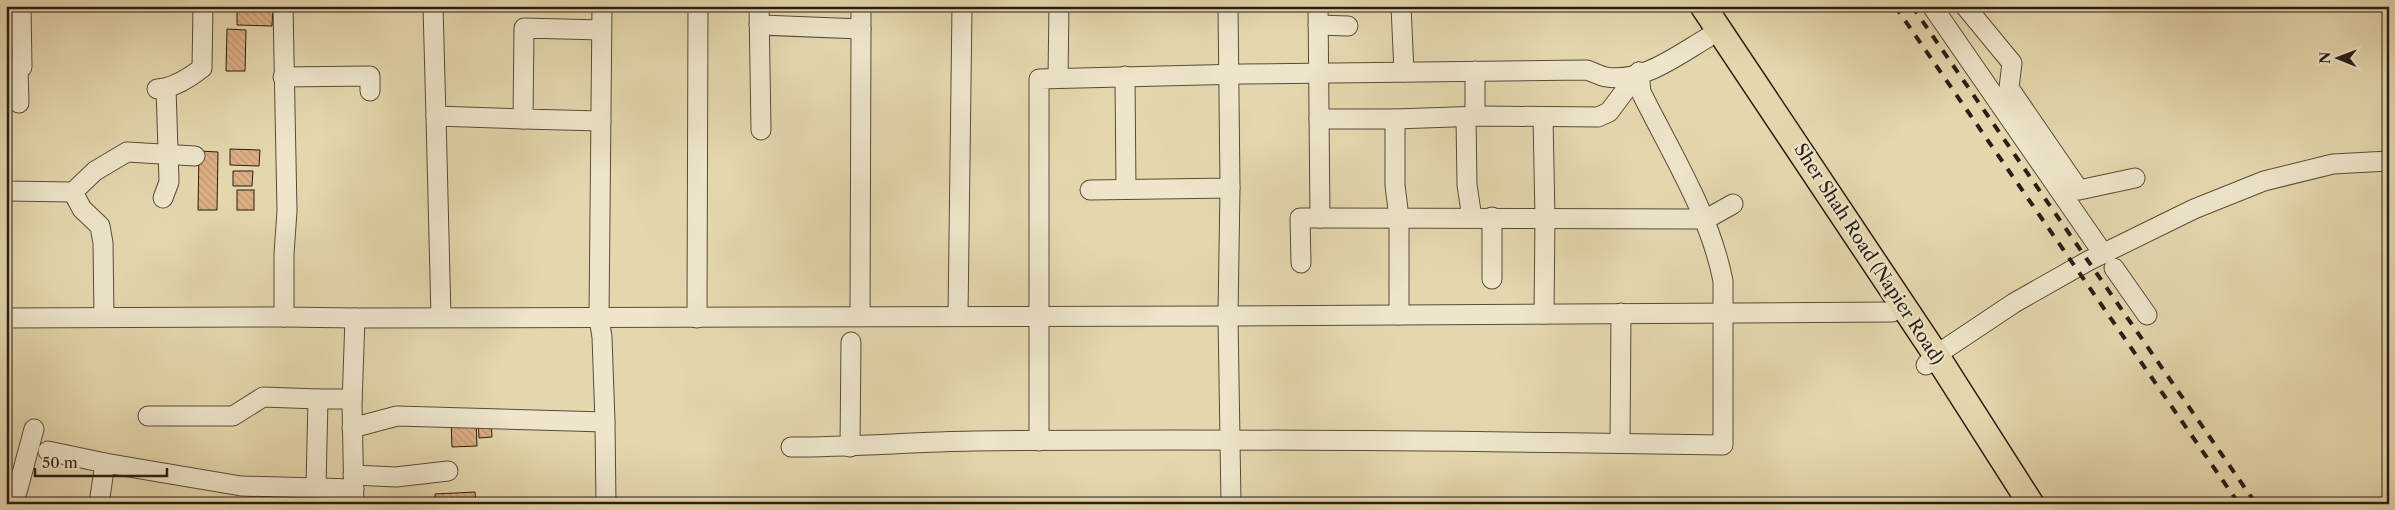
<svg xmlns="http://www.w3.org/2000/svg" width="2395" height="510" font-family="'Libre Caslon Text',serif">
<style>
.building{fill:url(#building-back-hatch);stroke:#291d16}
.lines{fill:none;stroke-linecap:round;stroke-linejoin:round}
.minor-casing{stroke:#584c3c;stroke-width:21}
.major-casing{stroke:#291d16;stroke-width:28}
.minor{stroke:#eee5ca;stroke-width:19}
.major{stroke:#e5d7ad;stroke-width:25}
.rail{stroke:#291d16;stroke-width:4;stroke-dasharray:9 9;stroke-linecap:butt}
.labels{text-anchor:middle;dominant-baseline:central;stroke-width:4.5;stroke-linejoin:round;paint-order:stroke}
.street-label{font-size:18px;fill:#291d16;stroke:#eee5ca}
</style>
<defs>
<pattern id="building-back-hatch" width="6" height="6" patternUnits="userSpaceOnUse" patternTransform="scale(1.25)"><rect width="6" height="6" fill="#ddaf83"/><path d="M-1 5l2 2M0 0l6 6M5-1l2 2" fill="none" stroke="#be9670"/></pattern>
</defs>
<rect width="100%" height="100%" fill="#e5d7ad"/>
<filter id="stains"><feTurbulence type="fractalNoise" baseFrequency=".004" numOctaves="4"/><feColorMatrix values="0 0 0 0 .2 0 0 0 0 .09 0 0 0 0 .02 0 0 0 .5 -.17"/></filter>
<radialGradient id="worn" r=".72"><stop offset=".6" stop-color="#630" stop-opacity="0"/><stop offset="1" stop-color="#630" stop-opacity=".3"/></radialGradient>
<!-- building -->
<g class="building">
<path d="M237,6H273L272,26L237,25Z"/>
<path d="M227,29L246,30L245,71H226Z"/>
<path d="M230,149L260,150L259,166L230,165Z"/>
<path d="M199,151L218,152L217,210H198Z"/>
<path d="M233,171H253L252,186H233Z"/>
<rect x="237" y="190" width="17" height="20"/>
<path d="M476,419L477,446L452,447L451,420Z"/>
<path d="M491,419L492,437L479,438L478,420Z"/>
<path d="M475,492L476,503L435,504V494Z"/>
</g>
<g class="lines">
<!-- minor casing -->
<g class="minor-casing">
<g id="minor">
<path d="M283,6L287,211L284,254V317L355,318"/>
<path d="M433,6L436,116"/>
<path d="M602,6L599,318L602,337L605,422"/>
<path d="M759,6L761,130"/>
<path d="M1401,6L1404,72"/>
<path d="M1932,6L2100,249"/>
<path d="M1965,6L2012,63L2009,88L2079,190L2135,178"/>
<path d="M759,25L861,29V6"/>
<path d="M1318,25L1348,26"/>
<path d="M6,67H22L21,6"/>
<path d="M18,67L19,103"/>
<path d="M1475,71V116"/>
<path d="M1125,76L1126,189"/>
<path d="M283,77L370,76V91"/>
<path d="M1058,78L1059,6"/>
<path d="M157,89C174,88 189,78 202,68L203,6"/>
<path d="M1466,117L1467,185L1472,218"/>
<path d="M1543,117L1545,218L1544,314"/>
<path d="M1319,119H1395V185L1399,218V315"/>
<path d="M1395,119L1482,116L1598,117L1609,112L1639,72"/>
<path d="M601,121L523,119L524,28L601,30"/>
<path d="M1230,188L1228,316L1231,504"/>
<path d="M1090,190L1230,188L1228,6"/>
<path d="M6,191L73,192L95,171L127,152L195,156"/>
<path d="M73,192L82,209L100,226L103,243L104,316"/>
<path d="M163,198L169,182L166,88"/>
<path d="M1492,217V279"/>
<path d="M1320,218L1699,219L1708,218L1733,204"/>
<path d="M1301,263L1300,218H1320L1318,6"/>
<path d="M2114,268L2147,315"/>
<path d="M860,316L861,29"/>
<path d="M958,316L962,6"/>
<path d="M441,317L436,116L523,119"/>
<path d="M6,318L284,317"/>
<path d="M697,318L698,6"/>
<path d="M1926,365L1936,355L2014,303L2088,261L2194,209L2264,181L2333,164L2389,161"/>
<path d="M148,416H233L263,397L318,399"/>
<path d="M352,428L397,416L605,422L606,504"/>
<path d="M1039,441V79L1243,74L1587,70C1593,72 1600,76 1606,77C1642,83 1678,55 1707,38"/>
<path d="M1620,443L1621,313"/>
<path d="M791,447C852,447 913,442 974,441C1224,438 1474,441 1723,445V281C1710,214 1671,153 1641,92L1639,72"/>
<path d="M850,447L851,342"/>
<path d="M48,451L105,463"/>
<path d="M353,475L396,477L448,471"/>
<path d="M316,487L318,399H352"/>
<path d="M6,491L17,492L34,429"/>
<path d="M99,504L105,463L241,486L354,489"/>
<path d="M354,504L352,404L355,318L1228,316L1892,312"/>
</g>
</g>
<!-- major casing -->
<g class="major-casing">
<path id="major" d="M1703,6L1936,355L2031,504"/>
</g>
<!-- minor -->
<use href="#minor" class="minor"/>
<!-- major -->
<use href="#major" class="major"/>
<!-- rail -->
<g class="rail">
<path d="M1895,6L2239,504"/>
<path d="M1912,6L2256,504"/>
</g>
</g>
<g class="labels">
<!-- street labels -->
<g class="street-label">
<text transform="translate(1869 254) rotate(57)">Sher Shah Road (Napier Road)</text>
</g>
</g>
<!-- margin -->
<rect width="2395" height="510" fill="none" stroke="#e5d7ad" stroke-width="25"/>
<rect x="8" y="8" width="2380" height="495" fill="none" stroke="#291d16" stroke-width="2.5"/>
<rect x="12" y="12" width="2370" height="485" fill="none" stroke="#291d16"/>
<!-- north arrow -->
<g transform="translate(2338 58) rotate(271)" stroke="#eee5ca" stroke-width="4" paint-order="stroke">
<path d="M0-4L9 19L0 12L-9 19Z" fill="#291d16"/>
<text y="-8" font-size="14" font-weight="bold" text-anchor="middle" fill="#291d16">N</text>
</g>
<!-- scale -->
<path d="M35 468v8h132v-8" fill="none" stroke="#291d16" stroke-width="2.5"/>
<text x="42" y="468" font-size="15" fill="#291d16" stroke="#eee5ca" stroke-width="4" paint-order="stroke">50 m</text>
<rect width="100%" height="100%" filter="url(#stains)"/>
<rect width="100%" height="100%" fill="url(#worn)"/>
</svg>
